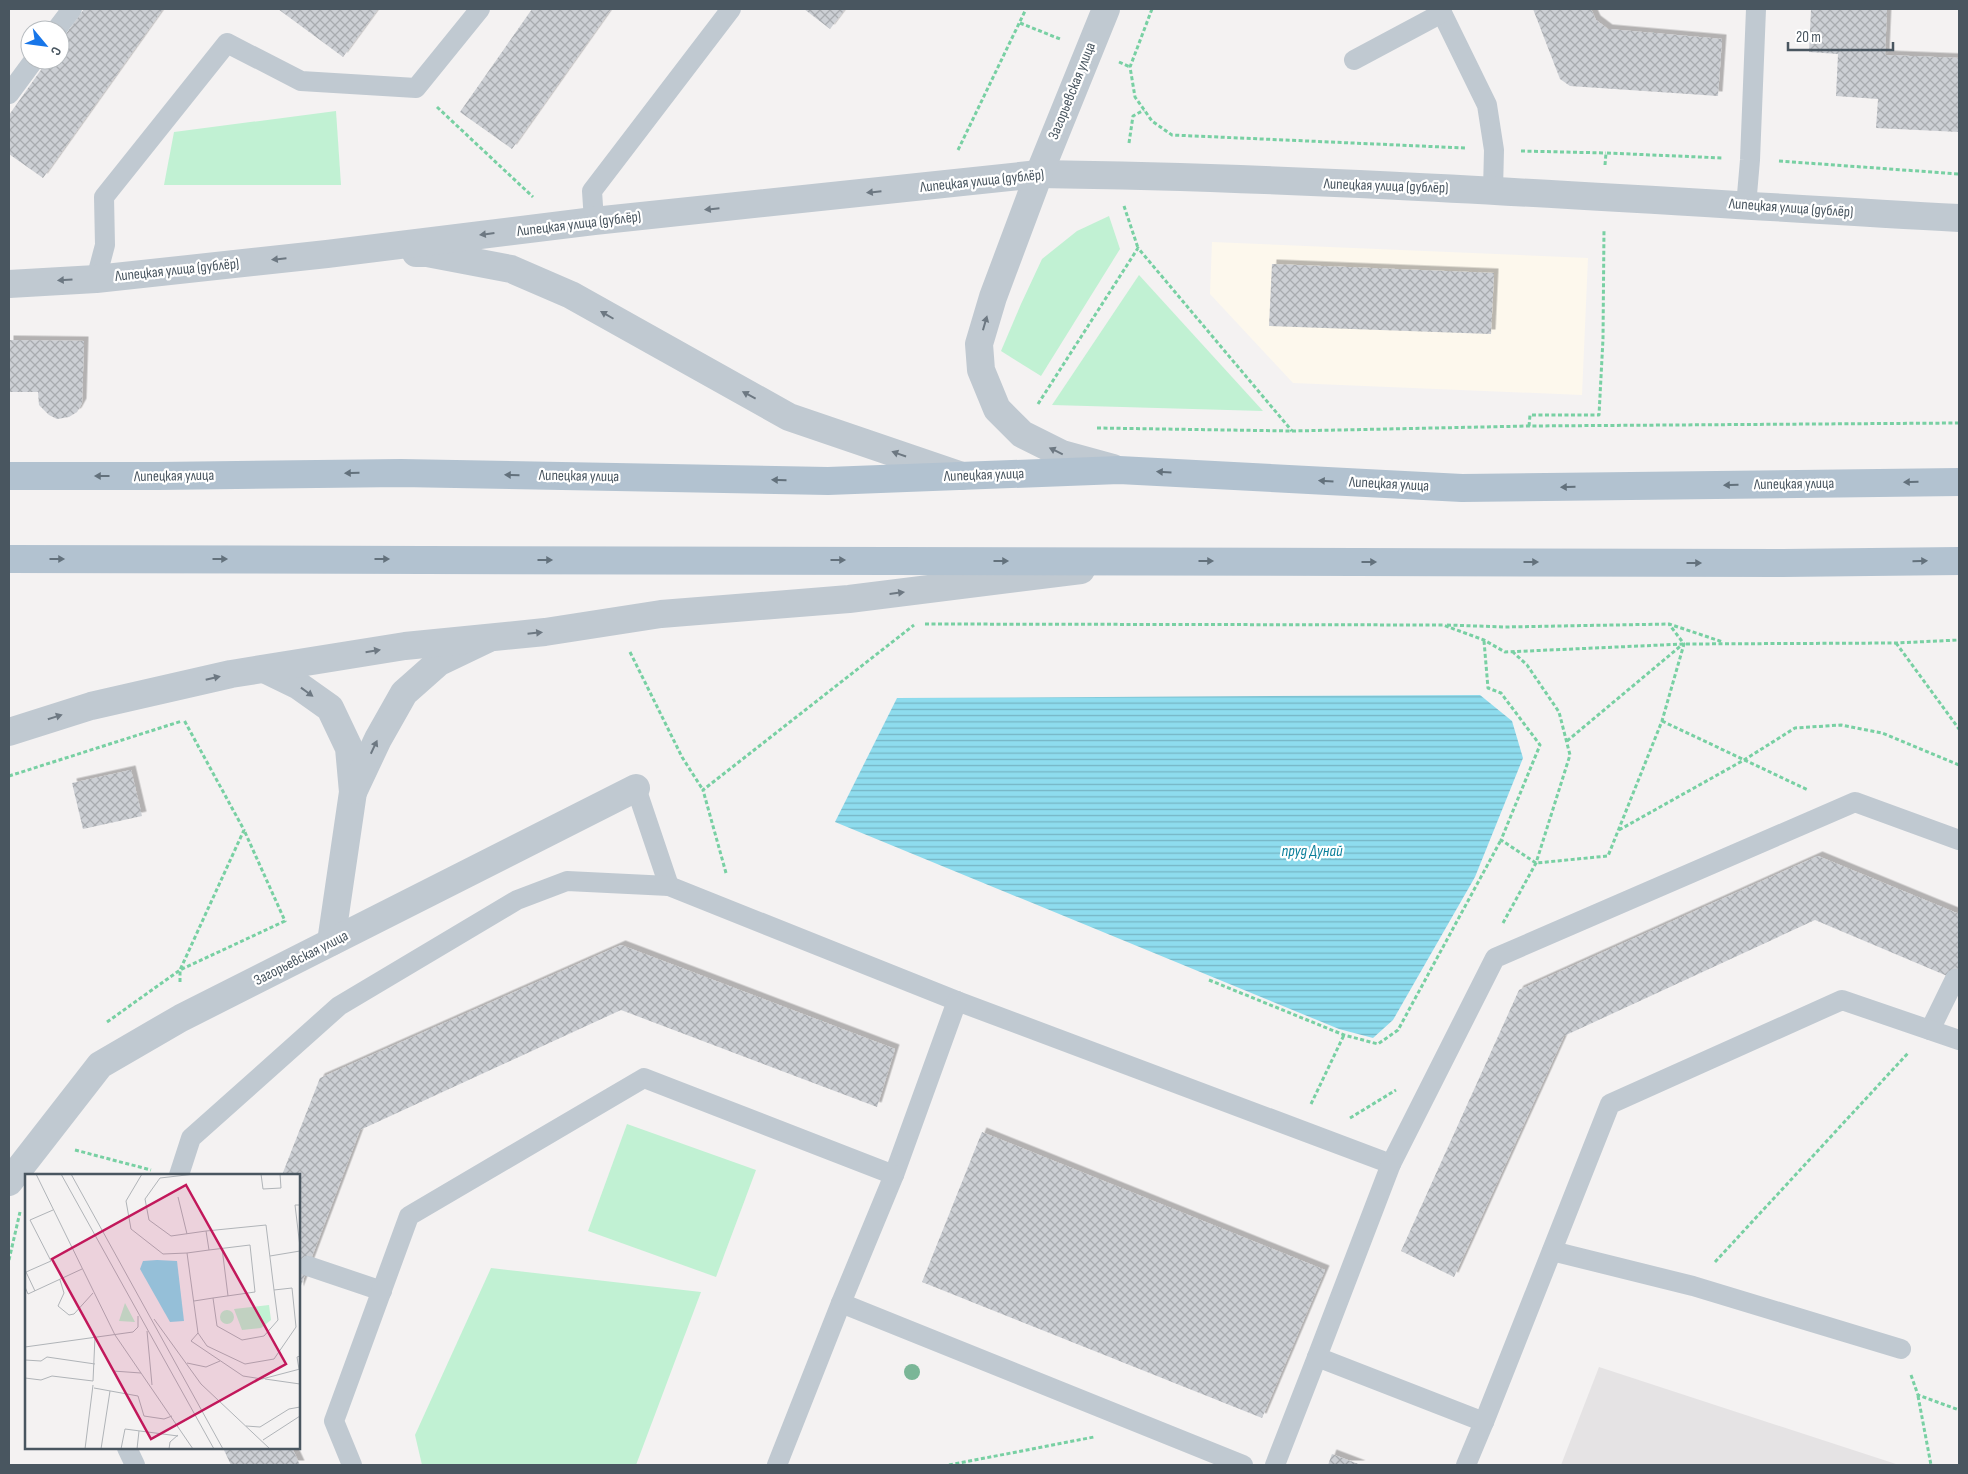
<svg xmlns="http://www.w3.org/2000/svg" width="1968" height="1474" font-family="'Sofia Sans Condensed',sans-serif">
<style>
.commercial{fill:#fdf8ed}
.education{fill:#e5e3e4}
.green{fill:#c1f1d3}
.water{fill:url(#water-rules)}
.building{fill:url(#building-cross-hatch);filter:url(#shadow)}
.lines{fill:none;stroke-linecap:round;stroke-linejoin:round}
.path{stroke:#78d0a3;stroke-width:3;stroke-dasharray:4 2.5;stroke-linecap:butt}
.service{stroke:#c0c9d1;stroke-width:20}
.minor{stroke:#c0c9d1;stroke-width:28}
.tertiary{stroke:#c0c9d1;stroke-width:28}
.primary{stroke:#b2c2d0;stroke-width:28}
.tree{fill:#7ab697}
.oneway{fill:#6d7882}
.oneway2{fill:#63717c}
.labels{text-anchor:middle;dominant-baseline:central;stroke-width:4.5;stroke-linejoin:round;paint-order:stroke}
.street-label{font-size:15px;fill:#495660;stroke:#fff}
.water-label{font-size:16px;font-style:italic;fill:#0b7f9a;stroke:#fff}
.inset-road{fill:none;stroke:#b0b4b8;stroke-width:1}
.view{fill:#c2185b;fill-opacity:0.15;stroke:#c2185b;stroke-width:2.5}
.inset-edge{fill:none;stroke:#495660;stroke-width:2.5}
</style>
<defs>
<pattern id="water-rules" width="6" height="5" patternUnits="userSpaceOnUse" patternTransform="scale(1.25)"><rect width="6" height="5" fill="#8edcee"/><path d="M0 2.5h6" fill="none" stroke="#76b5c4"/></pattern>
<pattern id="building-cross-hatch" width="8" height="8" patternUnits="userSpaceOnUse" patternTransform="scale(1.25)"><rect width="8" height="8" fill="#cccfd4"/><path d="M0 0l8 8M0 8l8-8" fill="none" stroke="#a8abaf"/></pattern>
<filter id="shadow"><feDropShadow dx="4.5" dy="-4.5" stdDeviation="0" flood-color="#0004"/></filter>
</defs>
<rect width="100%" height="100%" fill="#f4f2f2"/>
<!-- commercial -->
<path class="commercial" d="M1212,242L1588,258L1582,395L1293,383L1210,294Z"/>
<!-- education -->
<path class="education" d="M1599,1367L1899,1465H1561Z"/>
<!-- green -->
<g class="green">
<path d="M336,111L341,185H164L174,132Z"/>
<path d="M1109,216L1120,249L1041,376L1001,351L1021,304L1042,259L1077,231Z"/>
<path d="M1139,275L1263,411L1052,405Z"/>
<path d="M627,1124L756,1170L716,1277L588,1231Z"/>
<path d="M491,1268L701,1292L636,1465H422L415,1435Z"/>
</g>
<!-- water -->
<path class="water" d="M1480,695L1512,721L1523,758L1475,877L1393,1020L1373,1038L1339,1029L835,822L897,698Z"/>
<!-- building -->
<g class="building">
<path d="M84,9H163L43,178L9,154V115L48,60H60V42Z"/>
<path d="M278,9H378L343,57Z"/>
<path d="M532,9H611L512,149L460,112Z"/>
<path d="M804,9H845L830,29Z"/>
<path d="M1533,9H1591L1596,20L1608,29L1722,39L1718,96L1570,86L1560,79Z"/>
<path d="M1811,9H1887L1885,55L1959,58V132L1876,128L1878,99L1836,96L1838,54L1809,52Z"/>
<path d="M1272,264L1494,273L1491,334L1269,326Z"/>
<path d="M9,340L84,341L82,403L77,412L69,417L57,419L49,415L39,405L38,392H9Z"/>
<path d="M131,770L142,816L83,829L72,783Z"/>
<path d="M1818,856L1959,914V981L1815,920L1564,1036L1454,1277L1401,1251L1519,990Z"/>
<path d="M621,945L895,1049L877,1107L621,1010L360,1130L299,1291V1175H282L320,1078Z"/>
<path d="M982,1132L1325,1270L1262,1418L922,1282Z"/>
<path d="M223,1448H292L300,1465H231Z"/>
<path d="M1332,1454L1361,1465H1328Z"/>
</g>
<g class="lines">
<!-- path -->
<g class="path">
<path d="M1152,9L1130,67L1135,97L1152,121L1172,135L1465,148"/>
<path d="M1020,23L1060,39"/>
<path d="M1119,62L1130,67"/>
<path d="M437,107L533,197"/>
<path d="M1129,143L1133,116L1144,110"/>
<path d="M958,150L1026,9"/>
<path d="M1521,151L1606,153"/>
<path d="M1779,161L1959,174"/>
<path d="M1605,165L1606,153L1723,158"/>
<path d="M1124,206L1138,248"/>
<path d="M1038,404L1138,248L1292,431"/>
<path d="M1529,426L1530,415H1599L1603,339L1604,229"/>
<path d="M1097,428L1292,431L1529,426L1959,423"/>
<path d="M925,624L1443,625L1484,640L1505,652L1684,644L1896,643L1959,640"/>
<path d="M1447,625L1505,627L1669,624L1723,642"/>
<path d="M1484,641L1488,688L1501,693L1540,745L1501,840L1536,863L1608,856L1662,721L1684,644L1669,624"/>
<path d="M1896,643L1959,729"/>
<path d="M630,652L682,757L703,790"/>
<path d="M1662,721L1808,790"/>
<path d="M1567,741L1683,644"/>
<path d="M9,776L182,721"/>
<path d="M1619,830L1744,760L1795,728L1841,725L1882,733L1959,765"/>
<path d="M726,873L703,790L914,625"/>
<path d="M1503,923L1536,863L1570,755L1559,712L1527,665L1513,652"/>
<path d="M1209,980L1344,1035L1378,1044L1398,1030L1501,840"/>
<path d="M180,982V970L244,830L184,720"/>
<path d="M107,1022L180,970L285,921L244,830"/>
<path d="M1311,1104L1344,1035"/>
<path d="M1350,1118L1396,1090"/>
<path d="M75,1150L151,1170"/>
<path d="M9,1260L20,1212"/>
<path d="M1715,1262L1909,1052"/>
<path d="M1911,1375L1918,1395L1959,1410"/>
<path d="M1918,1396L1931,1465"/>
<path d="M949,1465L1094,1437"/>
</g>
<!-- service -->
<g class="service">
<path d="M1440,9L1487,105L1494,150L1493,190"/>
<path d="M56,30L72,9"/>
<path d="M1354,60L1442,13"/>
<path d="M9,94L34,60"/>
<path d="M1746,206L1750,160L1756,9"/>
<path d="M594,221L592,191L731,9"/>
<path d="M96,279L105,245L104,197L227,43L301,81L416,88L480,9"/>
<path d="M636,788L669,886L957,1001L1391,1164L1495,958L1855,802L1959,840"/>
<path d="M1930,1030L1955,979"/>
<path d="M1391,1164L1317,1357L1484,1422L1466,1465"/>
<path d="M179,1175L191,1138L339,1006L517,900L567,881L669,886"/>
<path d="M1552,1251L1693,1286L1901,1349"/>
<path d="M308,1266L382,1291"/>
<path d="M841,1303L1243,1465"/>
<path d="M1484,1422L1610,1104L1842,1000L1959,1040"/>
<path d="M127,1448L135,1465"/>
<path d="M352,1465L334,1421L409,1216L644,1078L894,1175L957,1001"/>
<path d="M777,1465L841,1303L894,1175"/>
<path d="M1275,1465L1317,1357"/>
</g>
<!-- minor -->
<g class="minor">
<path d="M1039,174C1346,178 1653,201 1959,218"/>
<path d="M264,669L299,686L330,708L349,748L353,792L331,942"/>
<path d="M354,790L378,739L404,693L439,662L487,639"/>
<path d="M9,1182L100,1065L181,1018L636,788"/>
</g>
<!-- tertiary -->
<g class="tertiary">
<path d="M1106,9L1039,174L993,297L979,344L981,370L997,409L1022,434L1062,454L1113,468"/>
<path d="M416,253H427L511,269L571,295L789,417L962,476"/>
<path d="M9,284L96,279L327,254L594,221L1039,174"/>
<path d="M9,732L91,706L231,674L405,646L545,632L661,614L849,599L1081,570"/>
</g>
<!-- primary -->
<g class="primary">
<path d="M9,476H158L401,473L828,481L1119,470L1462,488L1959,482"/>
<path d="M9,559L1783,563L1959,561"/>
</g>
</g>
<!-- trees -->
<circle class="tree" cx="912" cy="1372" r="8"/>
<!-- one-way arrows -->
<defs><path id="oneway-solid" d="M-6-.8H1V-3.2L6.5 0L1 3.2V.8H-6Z" transform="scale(1.25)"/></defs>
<g class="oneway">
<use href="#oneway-solid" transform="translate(874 192) rotate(174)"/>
<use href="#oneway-solid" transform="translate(712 209) rotate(174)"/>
<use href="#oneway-solid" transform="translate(487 234) rotate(173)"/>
<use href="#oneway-solid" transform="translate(279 259) rotate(174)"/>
<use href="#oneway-solid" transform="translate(65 280) rotate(177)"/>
<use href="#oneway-solid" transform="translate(607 315) rotate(-150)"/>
<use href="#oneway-solid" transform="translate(985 323) rotate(-74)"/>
<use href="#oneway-solid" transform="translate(749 395) rotate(-152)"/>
<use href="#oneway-solid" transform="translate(1056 451) rotate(-154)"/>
<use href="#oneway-solid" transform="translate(899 454) rotate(-161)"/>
<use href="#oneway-solid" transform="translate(897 593) rotate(-7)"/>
<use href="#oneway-solid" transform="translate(535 633) rotate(-6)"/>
<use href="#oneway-solid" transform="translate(373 651) rotate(-9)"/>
<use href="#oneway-solid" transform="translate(213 678) rotate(-13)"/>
<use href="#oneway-solid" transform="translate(307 692) rotate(36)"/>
<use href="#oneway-solid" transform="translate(55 717) rotate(-17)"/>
<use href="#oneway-solid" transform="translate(374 747) rotate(-65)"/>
</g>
<g class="oneway2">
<use href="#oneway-solid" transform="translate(1164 472) rotate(-177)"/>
<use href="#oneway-solid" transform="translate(352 473) rotate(179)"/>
<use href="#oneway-solid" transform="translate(512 475) rotate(-179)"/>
<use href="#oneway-solid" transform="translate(102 476) rotate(-180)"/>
<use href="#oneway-solid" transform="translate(779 480) rotate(-179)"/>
<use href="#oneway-solid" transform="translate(1326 481) rotate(-177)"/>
<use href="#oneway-solid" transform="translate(1911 482) rotate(179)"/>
<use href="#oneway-solid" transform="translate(1731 485) rotate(179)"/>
<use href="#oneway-solid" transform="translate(1568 487) rotate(179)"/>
<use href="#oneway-solid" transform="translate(57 559)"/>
<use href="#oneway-solid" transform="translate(220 559)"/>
<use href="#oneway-solid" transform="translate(382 559)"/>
<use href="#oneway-solid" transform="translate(545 560)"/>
<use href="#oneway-solid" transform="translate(838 560)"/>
<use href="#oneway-solid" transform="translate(1001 561)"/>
<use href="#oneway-solid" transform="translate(1206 561)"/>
<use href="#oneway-solid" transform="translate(1920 561) rotate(-1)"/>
<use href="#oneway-solid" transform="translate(1369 562)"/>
<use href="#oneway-solid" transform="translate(1531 562)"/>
<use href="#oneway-solid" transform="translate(1694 563)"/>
</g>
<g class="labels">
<!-- street labels -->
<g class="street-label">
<text transform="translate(1072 91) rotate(-68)">Загорьевская улица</text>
<text transform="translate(982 181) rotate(-6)">Липецкая улица (дублёр)</text>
<text transform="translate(1386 186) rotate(2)">Липецкая улица (дублёр)</text>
<text transform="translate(1791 208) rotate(4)">Липецкая улица (дублёр)</text>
<text transform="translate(579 224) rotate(-7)">Липецкая улица (дублёр)</text>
<text transform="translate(177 270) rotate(-6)">Липецкая улица (дублёр)</text>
<text transform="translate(984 475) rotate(-2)">Липецкая улица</text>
<text transform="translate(174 476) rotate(-1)">Липецкая улица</text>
<text transform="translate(579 476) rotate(1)">Липецкая улица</text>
<text transform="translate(1389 484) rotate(3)">Липецкая улица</text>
<text transform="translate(1794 484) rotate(-1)">Липецкая улица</text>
<text transform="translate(301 958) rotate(-27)">Загорьевская улица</text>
</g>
<!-- water labels -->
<g class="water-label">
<text x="1312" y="851">пруд Дунай</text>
</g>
</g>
<!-- overview -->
<g transform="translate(25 1174)">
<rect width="275" height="275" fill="#f4f2f2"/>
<path d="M100,129L110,148L94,147ZM244,131L246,146L236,154L217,156L209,135ZM195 143a7 7 0 1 1 14 0a7 7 0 1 1-14 0Z" fill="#c1f1d3"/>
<path d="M132,86L152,87L159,147L145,148L115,95L118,87Z" fill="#8edcee"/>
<path class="inset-road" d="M11,0L90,161L168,275M36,0L189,275M46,0L198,275M117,0L101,27L106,55L138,80L162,79L173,159L166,167L218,202L237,205L275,195M170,0L135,4L120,25L124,46L146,62L181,57M236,0L238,15L256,14L255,0M153,23L162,60M275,31H270L275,73M197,74L203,122M184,76L225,71L230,118L188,124M162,79L184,76L181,57L241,51L249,116M245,82L275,77M35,106L39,119L33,132L44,141L49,140L68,119M0,113L3,120L57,95M10,117L1,98L26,87L5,46L28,36M169,127L188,124L192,152L217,166L239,162L253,146L249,116L267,114L271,153L249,185L220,190L182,172L173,159M129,145L176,210L245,275M122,157L127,211M0,173L108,158L113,153V142M0,186L16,187L22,183L70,190M162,189L181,193L195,187M274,195L272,183L275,182M88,197L116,199M0,204L16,206L27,202L68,207L70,163M240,205L275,210M69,214L113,222L119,242L139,245L147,242M221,252L235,253L264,235L275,233M238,266L275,242M60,275L68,211M76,275L85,217M96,275L100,255L153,262M112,275L114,257M144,275L145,268L153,261"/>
<path class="view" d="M161,11L261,190L126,265L27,85Z"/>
<rect width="275" height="275" class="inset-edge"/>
</g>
<!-- border -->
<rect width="1968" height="1474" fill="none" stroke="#495660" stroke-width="20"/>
<!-- north arrow -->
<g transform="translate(45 45) rotate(119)"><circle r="24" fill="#ffffff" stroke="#b6bbbf"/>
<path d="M0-4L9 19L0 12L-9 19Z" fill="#1876e9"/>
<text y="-8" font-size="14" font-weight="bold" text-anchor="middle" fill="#495660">С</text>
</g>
<!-- scale -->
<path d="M1788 42v8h105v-8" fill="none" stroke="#495660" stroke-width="2.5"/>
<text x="1796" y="42" font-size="15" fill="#495660" stroke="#ffffff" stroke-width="4" paint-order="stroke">20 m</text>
</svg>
